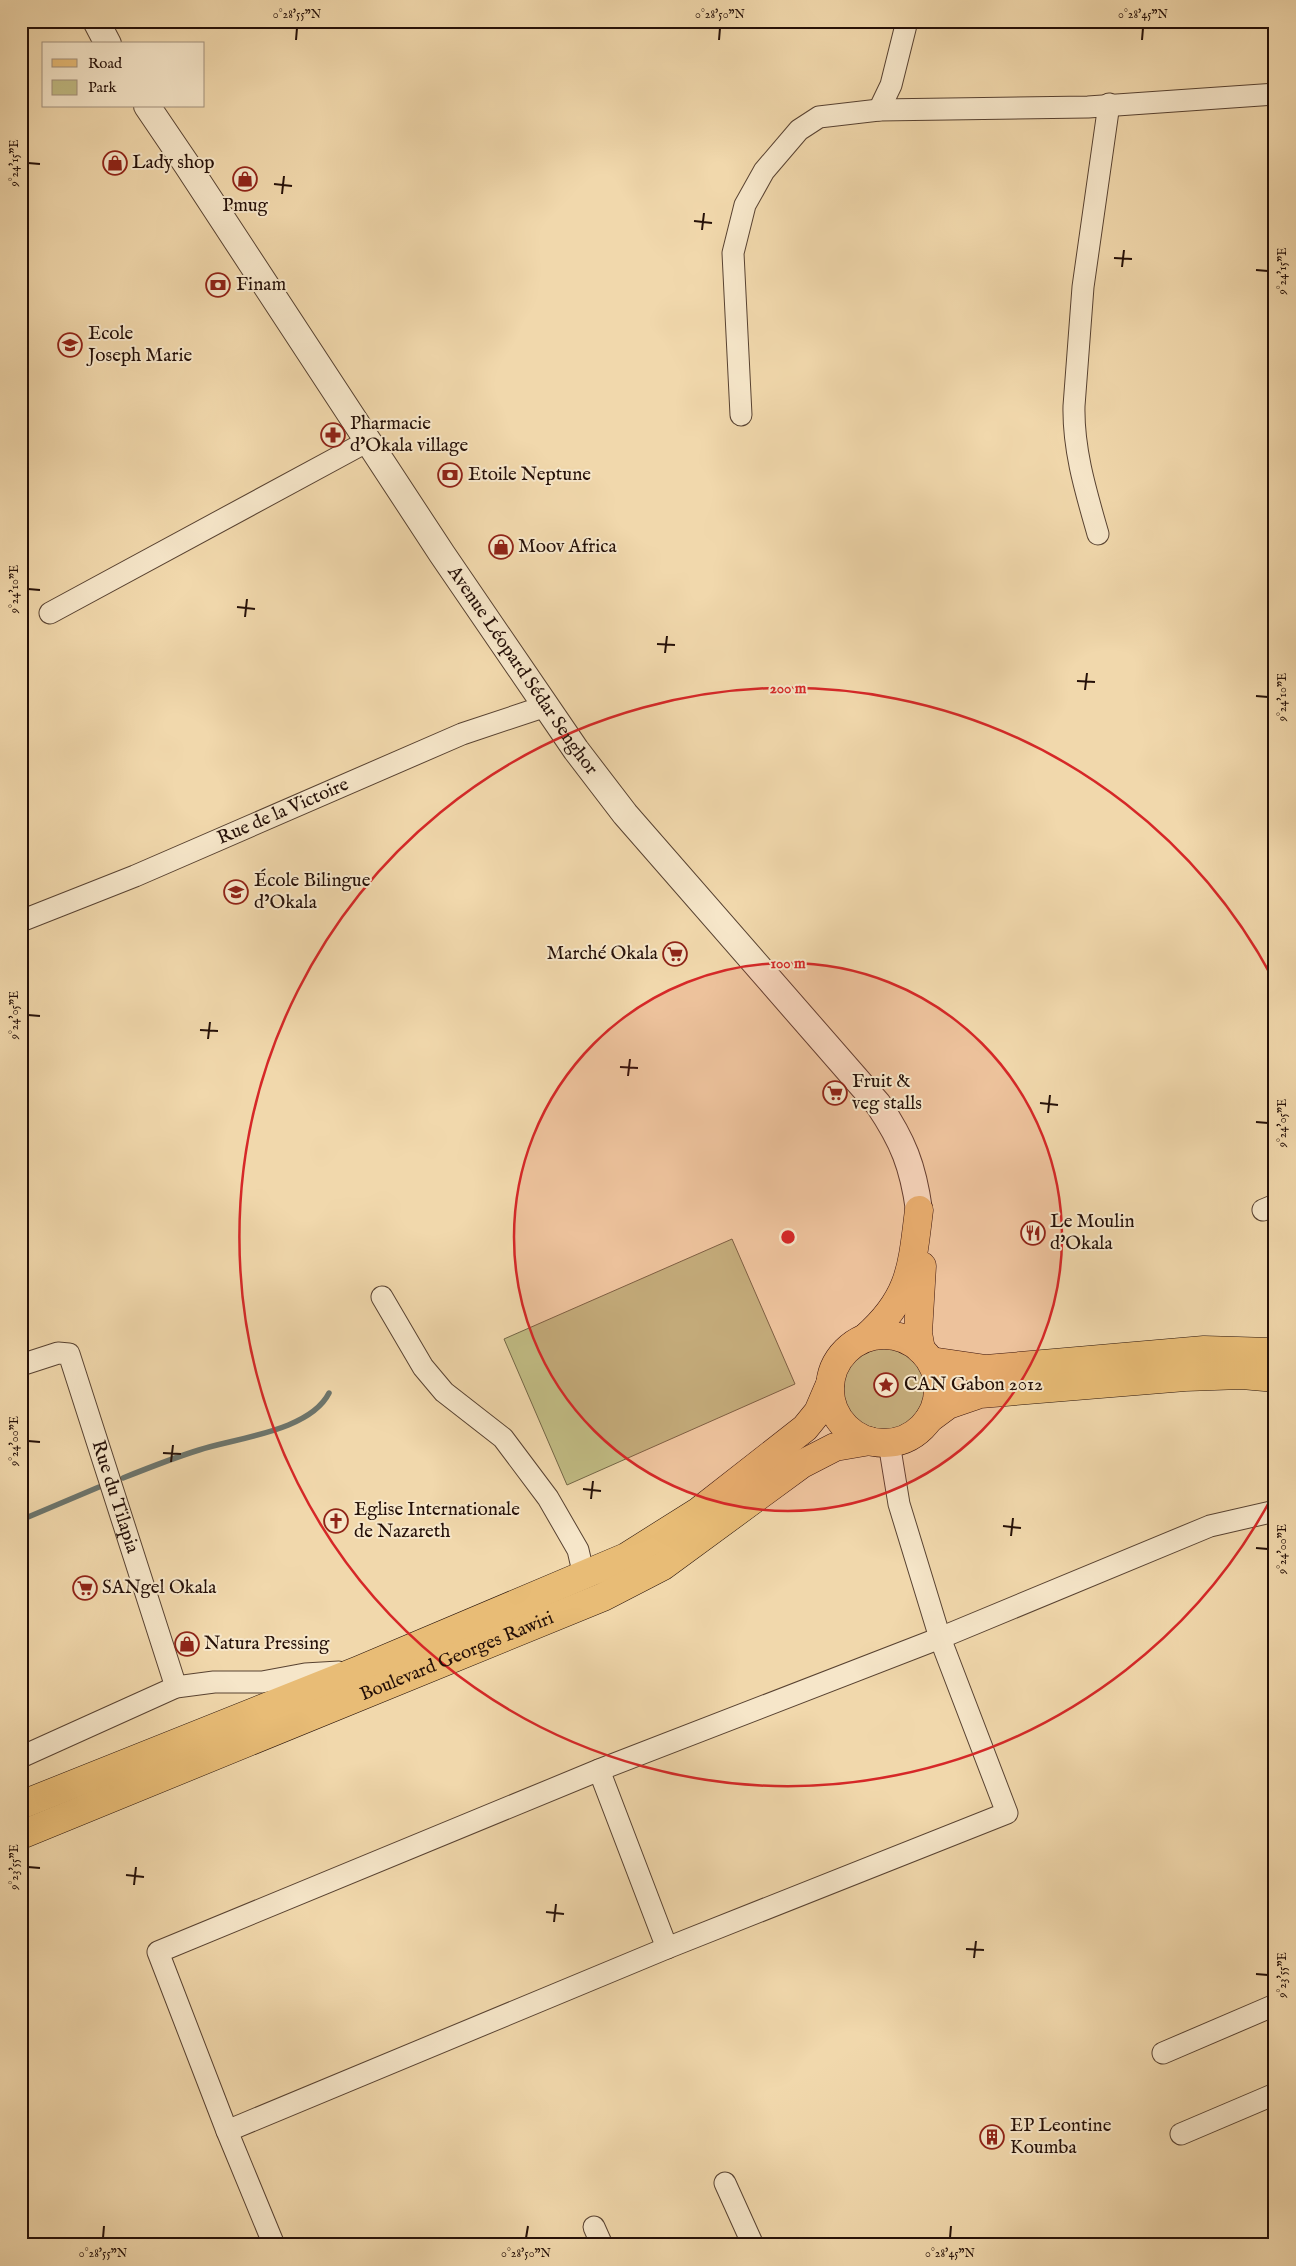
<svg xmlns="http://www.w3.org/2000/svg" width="1296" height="2266" font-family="'IM FELL English',serif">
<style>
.green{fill:#c1bc84;stroke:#736646}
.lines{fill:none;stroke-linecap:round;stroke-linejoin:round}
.stream{stroke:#6c756d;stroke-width:5.5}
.minor-casing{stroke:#584231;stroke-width:23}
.tertiary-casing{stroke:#584231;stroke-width:28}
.primary-casing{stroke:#251008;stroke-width:29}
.minor{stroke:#f6e6c9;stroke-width:21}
.tertiary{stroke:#f6e6c9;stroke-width:26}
.primary{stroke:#e8bc76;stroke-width:28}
.ticks{fill:none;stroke:#251008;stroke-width:2}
.ring{fill:none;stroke:#d62828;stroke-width:2.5}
.labels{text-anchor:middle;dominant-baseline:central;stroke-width:4;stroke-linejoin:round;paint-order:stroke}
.poi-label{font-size:19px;fill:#251008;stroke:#f6e6c9;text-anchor:start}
.street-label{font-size:19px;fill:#251008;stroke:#f6e6c9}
.centre{fill:#d62828;stroke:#f6e6c9;stroke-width:2.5}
.ring-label{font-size:15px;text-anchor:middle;font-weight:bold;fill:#d62828;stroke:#f6e6c9;stroke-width:4;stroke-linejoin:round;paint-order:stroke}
.neatline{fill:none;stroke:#251008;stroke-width:2}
.ticks-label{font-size:12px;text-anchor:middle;fill:#251008}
</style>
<rect width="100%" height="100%" fill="#f1d8ac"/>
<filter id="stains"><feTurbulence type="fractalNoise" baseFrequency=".004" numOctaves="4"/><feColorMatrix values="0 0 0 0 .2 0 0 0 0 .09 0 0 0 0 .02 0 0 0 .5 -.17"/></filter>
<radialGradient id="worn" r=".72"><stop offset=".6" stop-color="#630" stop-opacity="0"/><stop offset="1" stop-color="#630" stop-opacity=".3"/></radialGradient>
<!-- green -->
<g class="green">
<path d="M732,1239L795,1384L567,1485L504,1339Z"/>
<circle cx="885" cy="1389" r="43"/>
</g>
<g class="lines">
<!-- stream -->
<g class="stream">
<path d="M123,1478C148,1468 173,1458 199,1450C236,1438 310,1431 329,1393"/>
<path d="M21,1520L99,1487"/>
</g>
<!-- minor casing -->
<g class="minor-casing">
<g id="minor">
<path d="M879,110L891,85L907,21"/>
<path d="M741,415L733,253L745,205L764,171L799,130L819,117L879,110L1088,107L1275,94"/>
<path d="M1098,534C1086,492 1073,450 1074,406L1083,287L1109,104"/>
<path d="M50,613L368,441"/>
<path id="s1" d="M21,921L135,876L462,734L546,706"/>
<path d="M1263,1210L1275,1205"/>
<path d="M382,1297L423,1367L444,1392L503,1438L548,1498L578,1550L584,1576"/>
<path id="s2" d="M21,1365L58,1353L69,1354L176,1687"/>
<path d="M21,1757L176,1687L214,1682H262L305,1674L339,1672"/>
<path d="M599,1770L667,1948"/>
<path d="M1163,2053L1275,2005"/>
<path d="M227,2131L667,1948L1007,1813L940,1638L899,1504L889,1443"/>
<path d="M1181,2134L1275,2094"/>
<path d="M725,2183L753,2245"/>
<path d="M594,2227L602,2245"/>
<path d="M274,2245L227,2131L158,1952L599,1770L940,1638L1210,1526L1275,1511"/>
</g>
</g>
<!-- tertiary casing -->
<g class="tertiary-casing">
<g id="tertiary">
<path d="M96,21L108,44"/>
<path id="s3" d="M147,106L187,165L442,554L576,750L625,814L878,1104C903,1141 913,1166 919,1210"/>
</g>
</g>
<!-- primary casing -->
<g class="primary-casing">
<g id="primary">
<circle cx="884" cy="1389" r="54"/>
<path d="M865,1338C911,1298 912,1267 919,1210"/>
<path d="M921,1350L918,1333L922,1266"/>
<path d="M931,1361L986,1369L1204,1350L1275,1352"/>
<path d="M929,1419L948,1405L980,1394L1185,1377L1242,1375L1275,1378"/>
<path d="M21,1805L359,1670L626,1557L699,1511L805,1428L818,1412L830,1384"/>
<path id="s4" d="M21,1835L603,1597L663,1566L802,1464L835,1447L870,1441"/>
</g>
</g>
<!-- minor -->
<use href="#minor" class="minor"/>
<!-- tertiary -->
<use href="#tertiary" class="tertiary"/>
<!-- primary -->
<use href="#primary" class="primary"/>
</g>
<!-- ticks -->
<path class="ticks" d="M296,40L297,28M719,40L720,28M1142,40L1143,28M28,163L40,164M274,184L292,186M282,194L284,176M694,221L712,223M702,230L704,213M1114,258L1132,259M1122,267L1124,250M1256,270L1268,271M28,589L40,590M237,607L255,609M245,617L247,599M657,644L675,645M665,653L667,636M1077,681L1095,682M1085,690L1087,673M1256,696L1268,697M28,1015L40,1016M200,1030L218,1031M208,1039L210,1022M620,1067L638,1068M628,1076L630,1059M1040,1103L1058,1105M1048,1113L1050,1095M1256,1122L1268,1123M28,1441L40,1442M163,1453L181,1454M171,1462L173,1445M583,1489L601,1491M591,1499L593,1481M1003,1526L1021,1528M1011,1536L1013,1518M1256,1548L1268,1549M28,1867L40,1868M126,1875L144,1877M134,1885L136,1867M546,1912L564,1914M554,1922L556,1904M966,1949L984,1950M974,1958L976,1941M1256,1974L1268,1975M103,2238L104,2226M526,2238L528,2226M950,2238L951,2226"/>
<!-- distance rings -->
<circle cx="788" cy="1237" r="274" fill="#d62828" fill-opacity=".12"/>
<g class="ring">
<circle cx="788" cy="1237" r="274"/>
<path d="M1273 1495A549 549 0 1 1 1273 979"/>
</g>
<!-- icons -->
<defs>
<g id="shop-ring" transform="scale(1.25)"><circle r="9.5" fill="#f6e6c9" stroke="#8f2418" stroke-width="1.5"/><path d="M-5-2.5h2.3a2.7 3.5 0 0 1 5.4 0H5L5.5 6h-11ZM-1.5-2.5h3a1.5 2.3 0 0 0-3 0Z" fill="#8f2418"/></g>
<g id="bank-ring" transform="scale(1.25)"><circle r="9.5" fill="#f6e6c9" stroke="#8f2418" stroke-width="1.5"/><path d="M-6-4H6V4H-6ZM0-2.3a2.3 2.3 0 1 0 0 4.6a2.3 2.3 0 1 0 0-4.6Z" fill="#8f2418"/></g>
<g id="school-ring" transform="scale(1.25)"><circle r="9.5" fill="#f6e6c9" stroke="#8f2418" stroke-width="1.5"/><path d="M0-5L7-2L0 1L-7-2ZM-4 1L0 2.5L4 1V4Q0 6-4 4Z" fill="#8f2418"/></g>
<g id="pharmacy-ring" transform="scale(1.25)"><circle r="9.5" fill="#f6e6c9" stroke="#8f2418" stroke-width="1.5"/><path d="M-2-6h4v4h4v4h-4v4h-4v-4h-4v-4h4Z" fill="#8f2418"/></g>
<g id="supermarket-ring" transform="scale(1.25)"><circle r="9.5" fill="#f6e6c9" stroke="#8f2418" stroke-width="1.5"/><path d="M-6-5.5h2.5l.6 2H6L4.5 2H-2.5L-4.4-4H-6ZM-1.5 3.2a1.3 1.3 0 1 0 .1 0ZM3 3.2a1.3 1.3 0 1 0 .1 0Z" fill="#8f2418"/></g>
<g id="restaurant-ring" transform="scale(1.25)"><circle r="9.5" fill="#f6e6c9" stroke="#8f2418" stroke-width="1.5"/><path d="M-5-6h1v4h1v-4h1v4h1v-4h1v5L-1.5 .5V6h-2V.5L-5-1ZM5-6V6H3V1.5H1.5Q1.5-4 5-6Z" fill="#8f2418"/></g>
<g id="sight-ring" transform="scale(1.25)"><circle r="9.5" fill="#f6e6c9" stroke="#8f2418" stroke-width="1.5"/><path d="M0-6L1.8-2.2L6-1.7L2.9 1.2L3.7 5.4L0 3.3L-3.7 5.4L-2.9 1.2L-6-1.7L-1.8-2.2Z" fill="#8f2418"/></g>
<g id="church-ring" transform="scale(1.25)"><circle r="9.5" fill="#f6e6c9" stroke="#8f2418" stroke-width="1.5"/><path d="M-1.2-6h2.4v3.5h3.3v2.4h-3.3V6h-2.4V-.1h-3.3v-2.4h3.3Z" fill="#8f2418"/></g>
<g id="building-ring" transform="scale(1.25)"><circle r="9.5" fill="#f6e6c9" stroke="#8f2418" stroke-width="1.5"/><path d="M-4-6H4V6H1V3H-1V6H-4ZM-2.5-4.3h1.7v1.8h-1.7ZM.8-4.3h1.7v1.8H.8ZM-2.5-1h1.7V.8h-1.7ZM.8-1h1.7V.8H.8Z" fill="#8f2418"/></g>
</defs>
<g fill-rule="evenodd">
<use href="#shop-ring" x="115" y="163"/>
<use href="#shop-ring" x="245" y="179"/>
<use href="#bank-ring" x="218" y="285"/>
<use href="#school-ring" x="70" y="345"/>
<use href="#pharmacy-ring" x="333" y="435"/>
<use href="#bank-ring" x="450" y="475"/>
<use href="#shop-ring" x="501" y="547"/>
<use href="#school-ring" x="236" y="892"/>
<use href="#supermarket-ring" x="675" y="954"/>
<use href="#supermarket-ring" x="835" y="1093"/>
<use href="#restaurant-ring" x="1033" y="1233"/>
<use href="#sight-ring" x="886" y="1385"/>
<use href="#church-ring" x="336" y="1521"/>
<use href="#supermarket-ring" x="85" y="1588"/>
<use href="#shop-ring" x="187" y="1644"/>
<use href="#building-ring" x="992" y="2137"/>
</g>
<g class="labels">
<!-- poi labels -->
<g class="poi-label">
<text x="132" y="163">Lady shop</text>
<text x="245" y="206" text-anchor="middle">Pmug</text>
<text x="236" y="285">Finam</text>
<text x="88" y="334">Ecole<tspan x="88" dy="22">Joseph Marie</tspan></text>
<text x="350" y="424">Pharmacie<tspan x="350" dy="22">d'Okala village</tspan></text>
<text x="468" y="475">Etoile Neptune</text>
<text x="518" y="547">Moov Africa</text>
<text x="254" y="881">École Bilingue<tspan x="254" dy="22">d’Okala</tspan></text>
<text x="658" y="954" text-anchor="end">Marché Okala</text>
<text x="852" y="1082">Fruit &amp;<tspan x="852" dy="22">veg stalls</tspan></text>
<text x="1050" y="1222">Le Moulin<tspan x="1050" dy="22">d'Okala</tspan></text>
<text x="904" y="1385">CAN Gabon 2012</text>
<text x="354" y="1510">Eglise Internationale<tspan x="354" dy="22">de Nazareth</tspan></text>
<text x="102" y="1588">SANgel Okala</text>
<text x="204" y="1644">Natura Pressing</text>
<text x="1010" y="2126">EP Leontine<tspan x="1010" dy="22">Koumba</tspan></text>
</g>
<!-- street labels -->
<g class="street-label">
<text stroke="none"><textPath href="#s3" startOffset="678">Avenue Léopard Sédar Senghor</textPath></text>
<text stroke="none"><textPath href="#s1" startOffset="284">Rue de la Victoire</textPath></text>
<text stroke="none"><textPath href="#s2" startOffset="200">Rue du Tilapia</textPath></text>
<text stroke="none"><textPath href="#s4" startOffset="471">Boulevard Georges Rawiri</textPath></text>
</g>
</g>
<circle cx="788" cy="1237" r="8" class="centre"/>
<g class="ring-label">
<text x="788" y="693">200 m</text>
<text x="788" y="968">100 m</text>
</g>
<!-- margin -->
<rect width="1296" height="2266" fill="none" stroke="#f1d8ac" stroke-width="55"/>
<!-- legend -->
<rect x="42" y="42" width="162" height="65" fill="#f6e6c9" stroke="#a2907c"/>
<rect x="52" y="59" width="25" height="8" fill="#e8bc76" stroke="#a2907c"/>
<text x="88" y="68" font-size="15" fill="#251008">Road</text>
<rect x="52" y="80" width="25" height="15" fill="#c1bc84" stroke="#a2907c"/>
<text x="88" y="92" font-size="15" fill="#251008">Park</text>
<rect x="28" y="28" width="1240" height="2210" class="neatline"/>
<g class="ticks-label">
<text x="297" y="18">0°28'55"N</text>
<text x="720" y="18">0°28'50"N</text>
<text x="1143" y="18">0°28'45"N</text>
<text transform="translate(14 163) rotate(-90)" y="4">9°24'15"E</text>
<text transform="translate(1282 271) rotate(-90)" y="4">9°24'15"E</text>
<text transform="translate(14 589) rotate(-90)" y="4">9°24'10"E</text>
<text transform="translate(1282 697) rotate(-90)" y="4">9°24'10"E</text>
<text transform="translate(14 1015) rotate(-90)" y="4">9°24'05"E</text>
<text transform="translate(1282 1123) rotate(-90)" y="4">9°24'05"E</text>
<text transform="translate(14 1441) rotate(-90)" y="4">9°24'00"E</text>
<text transform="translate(1282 1549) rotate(-90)" y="4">9°24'00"E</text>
<text transform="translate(14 1867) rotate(-90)" y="4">9°23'55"E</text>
<text transform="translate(1282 1975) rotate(-90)" y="4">9°23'55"E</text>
<text x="103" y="2257">0°28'55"N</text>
<text x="526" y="2257">0°28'50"N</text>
<text x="950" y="2257">0°28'45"N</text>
</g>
<rect width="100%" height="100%" filter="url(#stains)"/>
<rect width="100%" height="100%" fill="url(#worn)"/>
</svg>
